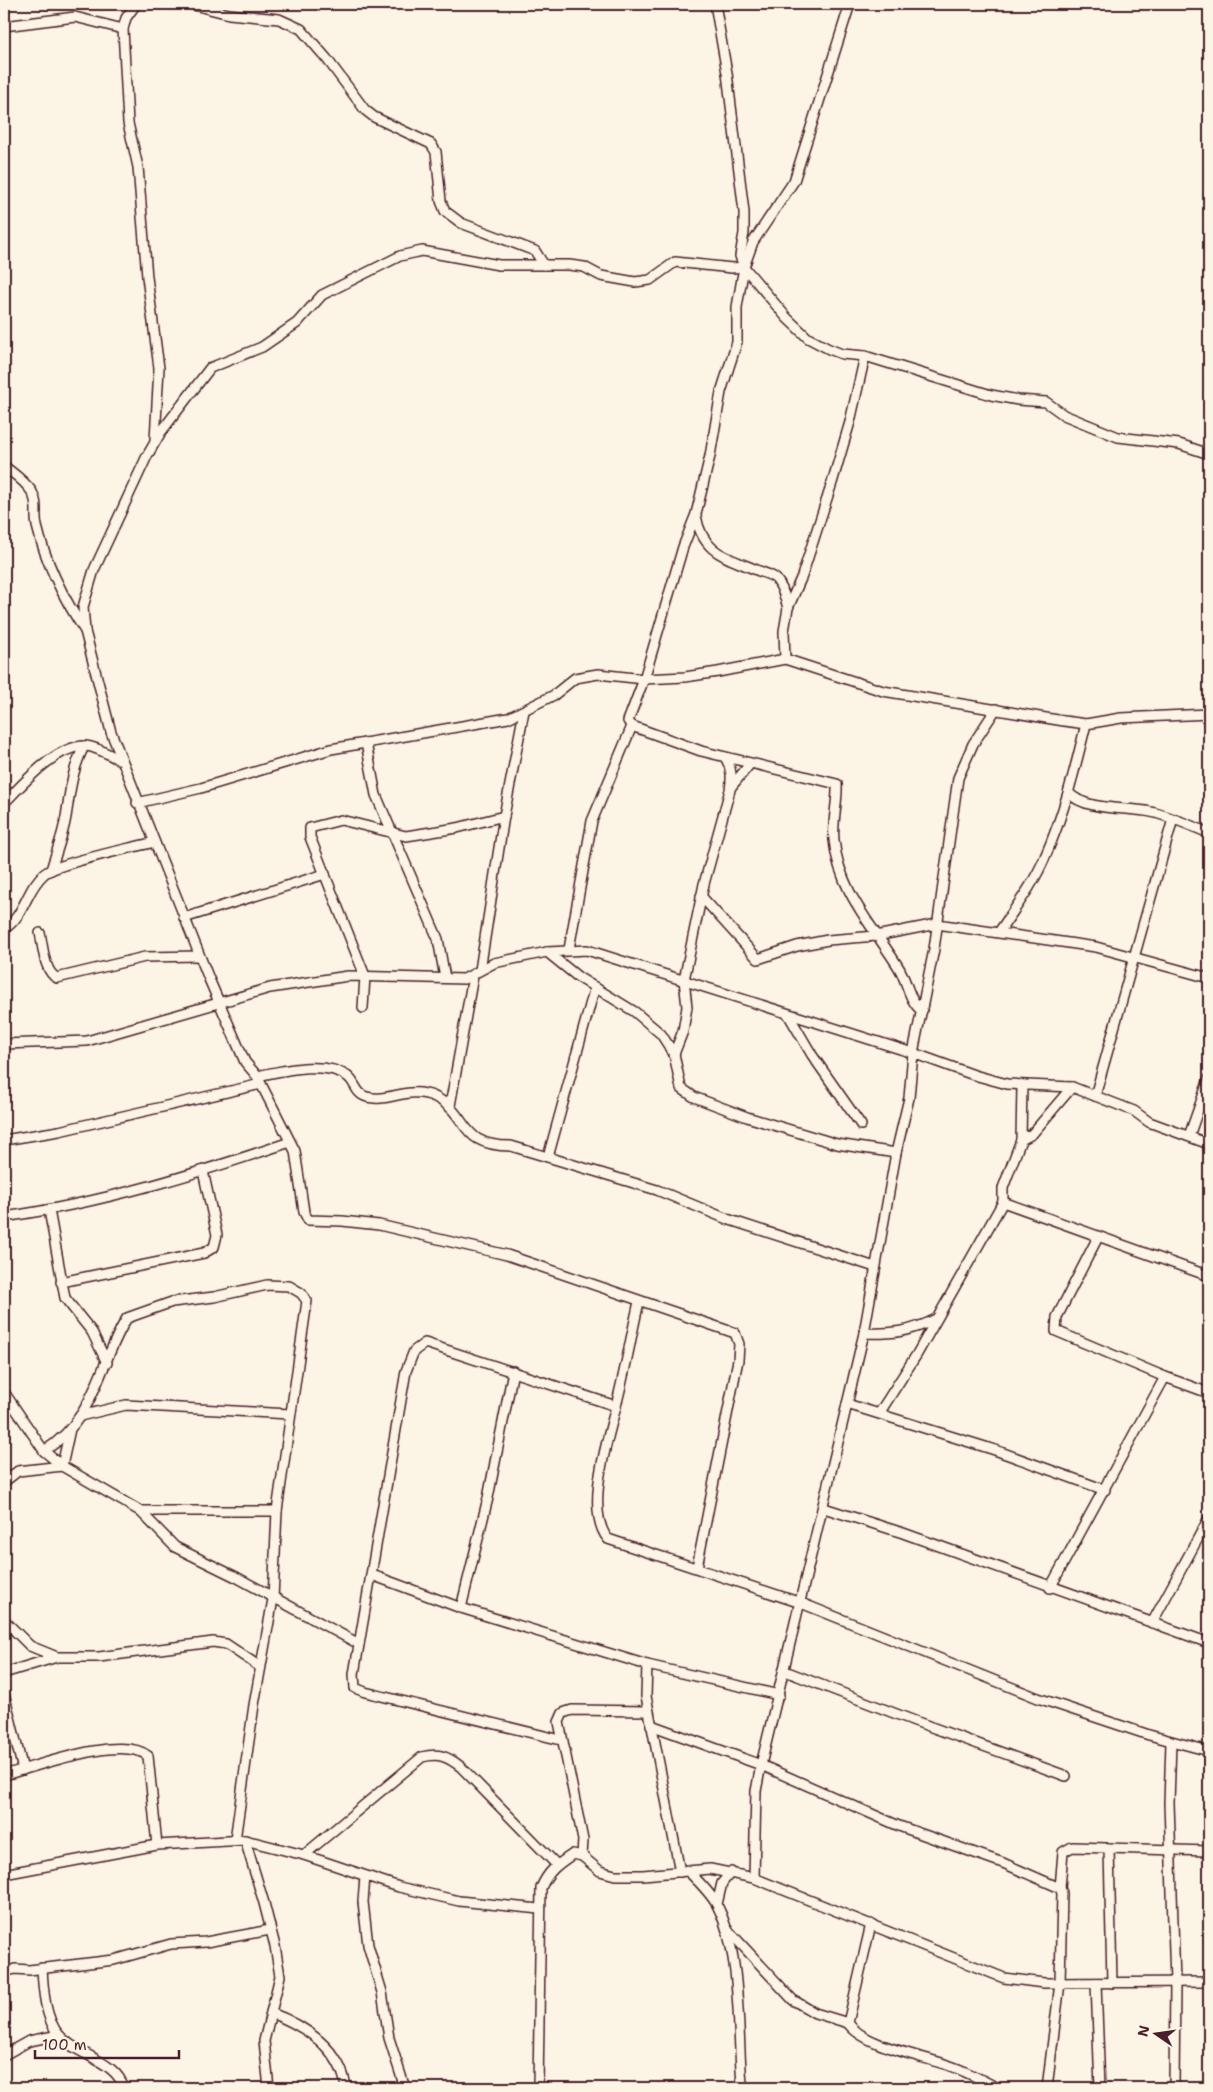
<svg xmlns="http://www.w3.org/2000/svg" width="1213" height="2092" font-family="'Shantell Sans',sans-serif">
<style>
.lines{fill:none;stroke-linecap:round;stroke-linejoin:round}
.street-casing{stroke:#4a1f2b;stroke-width:12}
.street{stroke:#fcf5e5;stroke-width:9}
</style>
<rect width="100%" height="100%" fill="#fcf5e5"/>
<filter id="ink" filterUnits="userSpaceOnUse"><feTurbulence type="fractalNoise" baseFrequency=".02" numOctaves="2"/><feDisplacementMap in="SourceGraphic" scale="10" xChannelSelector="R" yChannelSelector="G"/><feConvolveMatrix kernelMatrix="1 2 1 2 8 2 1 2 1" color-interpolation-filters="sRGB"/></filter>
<g filter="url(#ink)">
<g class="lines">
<!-- street casing -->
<g class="street-casing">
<g id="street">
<path d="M136,4L126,18L123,29L128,123L138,167L147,277L159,368L155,440"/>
<path d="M190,4L229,14L279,19L301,29L327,59L365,110L374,117L431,144L436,152L441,201L445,211L461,223L535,251L544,265"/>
<path d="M715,4L727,73L744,212V233L740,256L744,267L787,318L808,338L829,349L842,354L865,356L991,395L1018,400L1046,402L1064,415L1118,437L1179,444L1209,454"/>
<path d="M850,4L794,181L753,242L744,267L737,307V342L721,392L710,456L696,514L683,547L644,679L628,721L632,726L701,751L837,784C838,802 832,821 834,840C839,892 873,926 899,968C907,981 909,1002 922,1011"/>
<path d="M4,26L75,17L123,29"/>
<path d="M4,466C14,474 25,481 32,492C39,504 34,514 37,526C46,564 64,599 85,631"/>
<path d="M696,516C703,555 728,557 759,571C764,573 772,575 776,579C783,587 785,598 788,608"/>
<path d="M785,659L784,631L788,608L802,576L832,483L850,422L865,356"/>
<path d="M366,743L376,795L438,939L445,978"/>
<path d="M731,787L750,764"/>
<path d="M1069,793C1085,811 1128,807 1151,812C1170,816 1191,826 1209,833"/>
<path d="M4,803C23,784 56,745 86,746C98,747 111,756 122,761"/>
<path d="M137,803L201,788L331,749L508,718L554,695L575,678L598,674L644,679L685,677L718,672L785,659L883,691L1064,721L1086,724L1121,718L1209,714"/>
<path d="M51,870C56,853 63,835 66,817C70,791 72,770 84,746"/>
<path d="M701,896L758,959L797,946L828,940L876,936L937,924L1096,947L1209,978"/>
<path d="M184,918L325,874"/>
<path d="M4,929C25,916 26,889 44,874C57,863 133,848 154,842"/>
<path d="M999,932C1015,908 1034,884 1045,857C1064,814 1075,769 1086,724"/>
<path d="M40,933C43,946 44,972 57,978L145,957L199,956"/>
<path d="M569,949L592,821L632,726"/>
<path d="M547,952L578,977L635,1012L661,1034L674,1054L681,1088L694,1097L747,1117L837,1144L896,1153"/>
<path d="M480,970L504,816L524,711"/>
<path d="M363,1008L365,976L310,837V828L341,820L406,836L457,828L504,816"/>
<path d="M788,1014L812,1055L861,1125"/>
<path d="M4,1044L87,1041L270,988L348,976L464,979L494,963L547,952L587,950L913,1053L974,1075L1007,1084L1072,1087L1134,1111L1149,1122L1209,1144"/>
<path d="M674,1054L683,1031L687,1007L684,980L704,884L730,790C732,777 732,768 725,757"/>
<path d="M257,1076C282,1071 325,1060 347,1076C356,1082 355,1094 367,1097C388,1103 409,1085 435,1097C471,1115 457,1146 511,1146L657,1190L727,1219L875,1267"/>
<path d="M1022,1085L1021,1140L1003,1188V1202L1209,1276"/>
<path d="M1095,1096L1173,819"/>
<path d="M450,1106L473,976"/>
<path d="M1189,1136L1209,1079"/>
<path d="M4,1140L59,1131L261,1084"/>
<path d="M1021,1140L1032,1134L1072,1087"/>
<path d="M548,1157L595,987"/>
<path d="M49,1210L65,1298L92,1332L107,1363"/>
<path d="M4,1217C102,1203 196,1174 290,1142"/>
<path d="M1098,1237L1057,1317L1056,1331L1165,1377L1209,1393"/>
<path d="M61,1282L204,1253L214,1247L217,1235L203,1171"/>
<path d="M639,1302C631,1336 625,1372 616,1406C608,1440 584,1510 608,1539L801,1603L1038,1698L1149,1735L1209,1751"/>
<path d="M864,1333C892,1334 910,1332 936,1319"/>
<path d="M4,1392L44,1451L62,1466L140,1511L175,1547L238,1578L359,1644"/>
<path d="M847,1404L995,1450L1105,1490"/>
<path d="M880,1412L917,1354L1003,1202"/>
<path d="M80,1416L126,1405L290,1414"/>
<path d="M44,1451C96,1419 98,1365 127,1318L172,1302L214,1297L267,1285L289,1286L301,1293L307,1301L277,1511L273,1599L254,1705L235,1840"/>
<path d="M62,1466L70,1429"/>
<path d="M4,1482L18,1471L62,1466"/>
<path d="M824,1508L903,1533L1209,1643"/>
<path d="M140,1511H277"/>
<path d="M697,1567L738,1360L739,1344L735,1333L507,1255L379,1225L342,1221L308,1220L304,1212L295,1151L257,1076L245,1062L209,979L111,732L85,631L83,607L94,570L147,456L161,432L210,368L262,347L297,323L322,295L400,256L422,251L499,265H569L584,267L601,276L635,282L650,280L675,262L732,268L744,267"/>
<path d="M372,1575L461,1608L647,1665"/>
<path d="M1050,1588L1165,1377"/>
<path d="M461,1608L488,1498L513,1371"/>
<path d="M4,1620L30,1646L57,1657H99L213,1642L226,1644L260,1667"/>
<path d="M1152,1623L1209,1518"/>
<path d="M785,1671L912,1720L1066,1776"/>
<path d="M4,1673L57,1657"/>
<path d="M4,1693L23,1770"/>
<path d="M651,1725L761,1765L899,1826L1003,1863L1060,1888L1062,1893L1060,1983L1047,2088"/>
<path d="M561,1740L365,1692L355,1688L354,1674L406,1371L414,1351L425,1343L616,1406"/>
<path d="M1171,1742L1169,1803L1175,1982L1174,2088"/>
<path d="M4,1775C36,1767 121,1734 148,1756L157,1845"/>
<path d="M245,1840L264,1903L275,1946L280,1976L264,2041L269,2088"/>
<path d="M1109,1848L1112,1983"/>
<path d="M304,1855L422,1757C439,1753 447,1756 461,1767L556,1864"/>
<path d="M582,1856L583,1840L559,1722L563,1713L572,1710L648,1711"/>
<path d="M687,1870C698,1881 710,1892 717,1905C742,1954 737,2029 742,2083L745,2088"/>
<path d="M680,1872L646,1696L647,1665L779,1695"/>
<path d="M4,1874L157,1845L245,1840L304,1855L399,1887L459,1901L539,1909"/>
<path d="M365,1876L363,1902L368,1945L382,1992L389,2038L405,2088"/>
<path d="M754,1878L756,1791L761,1765L864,1333L896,1153L909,1098L913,1053L934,949L958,778L973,744L996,709"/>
<path d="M1060,1888L1063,1852L1072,1847L1209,1851"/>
<path d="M717,1904L722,1883L731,1872"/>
<path d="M871,1924L848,2023C864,2047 925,2056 953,2067C968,2072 983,2081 998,2088"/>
<path d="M727,1929L793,2000L815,2013L848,2023"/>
<path d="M42,1968C43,1989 45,2019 59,2035C77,2056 116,2060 124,2088"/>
<path d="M4,1972L15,1969L29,1970L114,1960L171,1944L206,1942L270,1930"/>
<path d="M1096,1983L1100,2088"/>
<path d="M271,2013C304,2025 342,2050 346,2088"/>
<path d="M4,2055L29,2041L59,2035"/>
<path d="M538,2088L541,1888C548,1871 558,1864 573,1854L582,1856L600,1871L615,1875H643L710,1869L754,1878L1004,1978L1044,1983L1209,1982"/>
</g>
</g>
<!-- street -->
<use href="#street" class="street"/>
</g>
</g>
<!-- margin -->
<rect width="1213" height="2092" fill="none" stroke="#fcf5e5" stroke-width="20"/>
<rect x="10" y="10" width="1193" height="2072" fill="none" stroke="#4a1f2b" stroke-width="2" filter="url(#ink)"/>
<!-- north arrow -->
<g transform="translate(1156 2034) rotate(283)" stroke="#fcf5e5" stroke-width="4" paint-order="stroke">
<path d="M0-4L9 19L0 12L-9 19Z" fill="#4a1f2b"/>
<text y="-8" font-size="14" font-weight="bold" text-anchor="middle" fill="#4a1f2b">N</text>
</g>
<!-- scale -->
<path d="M35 2050v8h144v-8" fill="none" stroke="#4a1f2b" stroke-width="2.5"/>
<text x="42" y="2050" font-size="15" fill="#4a1f2b" stroke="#fcf5e5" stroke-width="4" paint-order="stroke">100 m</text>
</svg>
